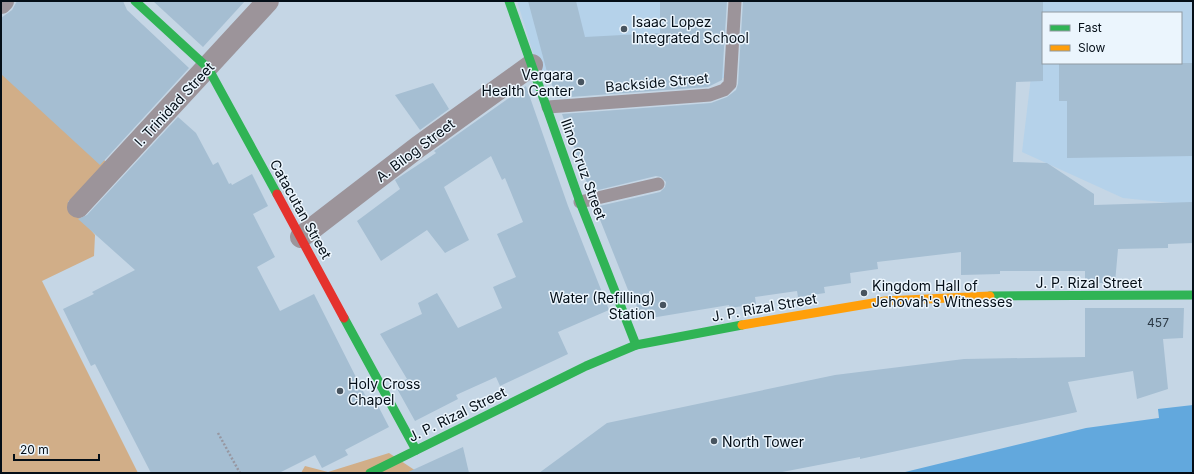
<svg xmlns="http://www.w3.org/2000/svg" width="1194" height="474" font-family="Inter,sans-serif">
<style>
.built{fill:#b5d2ea;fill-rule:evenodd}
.forest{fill:#d1ae88}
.water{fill:#62a8dd}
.building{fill:#a5bed2}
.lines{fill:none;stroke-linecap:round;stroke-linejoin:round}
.path{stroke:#9797a1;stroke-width:2.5;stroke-dasharray:2 2;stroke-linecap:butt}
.lane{stroke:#9c949a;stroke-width:13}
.street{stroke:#9c949a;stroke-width:22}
.fast{stroke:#30b455;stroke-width:9}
.slow{stroke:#ff9f0a;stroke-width:9}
.jam{stroke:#e5322d;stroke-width:9}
.poi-dot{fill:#48545f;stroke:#ebf5fd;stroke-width:1.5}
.labels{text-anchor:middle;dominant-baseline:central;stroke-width:3;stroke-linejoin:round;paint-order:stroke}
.number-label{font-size:12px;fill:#2c3a46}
.poi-label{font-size:14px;fill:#040e17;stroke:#ebf5fd;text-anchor:start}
.street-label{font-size:14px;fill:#040e17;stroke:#ebf5fd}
</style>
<rect width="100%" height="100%" fill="#c5d6e5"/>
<!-- built -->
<g class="built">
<path d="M517,1H721L724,78L609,87L603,57L539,72Z"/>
<path d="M1040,1H1193V275L1191,205L1123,198L1022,152ZM1043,13H1181V63H1043Z"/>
</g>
<!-- forest -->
<g class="forest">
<path d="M1,64L74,129L107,163L68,202L95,235L94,256L42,281L138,473H1Z"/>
<path d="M389,453L419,473H301L305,466L328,472Z"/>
</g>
<!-- water -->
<path class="water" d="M1193,405V473H901L1086,428L1159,418L1158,409Z"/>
<!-- building -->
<g class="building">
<path d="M17,1H123L127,10L189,68L100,165L1,74V18L12,10Z"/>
<path d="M153,1H245L203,47Z"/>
<path d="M528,1H576L585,37L660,33V1H727L722,80L708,87L557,98L547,72Z"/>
<path d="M743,1H1043V81L1016,82L1013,162L1047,163L1094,194V205L1193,202V243L1168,244V248L1118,249L1115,283H1085V271H1000V274L961,275V252L877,262L878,269L850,273L851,283L824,287L825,293L798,297L797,291L755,297L756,304L730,308L729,305L639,320L635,298L632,300L595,207L660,192L665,187L666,182L661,177L656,176L590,192L562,114L711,103L727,97L736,90L738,84Z"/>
<path d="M1059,63H1193V156L1067,158V101H1059Z"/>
<path d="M433,83L449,109L420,130L395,95Z"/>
<path d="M526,86L568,206L609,310L558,332L568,354L500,386L496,377L456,395L458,399L415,421L395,385L407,379L380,334L422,314L418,303L437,293L458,328L502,308L493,287L516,277L497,234L523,222L505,178L502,180L491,156L444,187L469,240L445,253L427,230L381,261L357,221L400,189L395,180L436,153L434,151Z"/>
<path d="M178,117L196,133L213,165L218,162L229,184L231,183L232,185L252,174L268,206L253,214L275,257L257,267L280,311L314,294L367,399L373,396L389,427L345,450L348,455L322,468L315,455L279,473H151L95,364L91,366L63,309L94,294L92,292L135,270L78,219L87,215Z"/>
<path d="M1085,308H1184L1183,338L1163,339L1168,389L1137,399L1133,371L1068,382L1077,412L860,459V457L777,473H539L607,423L835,375L964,359L1085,357Z"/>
<path d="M463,447L469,473H406Z"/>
</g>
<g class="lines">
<!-- path -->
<path class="path" d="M218,433L240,473"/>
<!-- lane -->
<g class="lane">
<path d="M548,107L710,95L724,90L730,84L735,1"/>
<path d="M580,202L658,184"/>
</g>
<!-- street -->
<g class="street">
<path d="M1,3L3,1"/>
<path d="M78,207L268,1"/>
<path d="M301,237L418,147L532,65"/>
</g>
<!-- fast -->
<g class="fast">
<path d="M135,1L208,68L277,194"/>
<path d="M509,1L580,202L636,345"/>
<path d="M990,296L1193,295"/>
<path d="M344,318L416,450"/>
<path d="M370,473L586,366L636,345L742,325"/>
</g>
<!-- slow -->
<path class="slow" d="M742,325L885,301L990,296"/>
<!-- jam -->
<path class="jam" d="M277,194L344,318"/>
</g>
<!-- markers -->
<g class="poi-dot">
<circle cx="624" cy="29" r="4"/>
<circle cx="581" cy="82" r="4"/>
<circle cx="864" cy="293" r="4"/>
<circle cx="663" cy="305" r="4"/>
<circle cx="340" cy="391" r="4"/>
<circle cx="714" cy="441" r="4"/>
</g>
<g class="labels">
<!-- number labels -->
<g class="number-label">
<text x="1158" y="322">457</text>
</g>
<!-- poi labels -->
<g class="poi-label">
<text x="632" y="21">Isaac Lopez<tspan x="632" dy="16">Integrated School</tspan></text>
<text x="573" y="74" text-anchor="end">Vergara<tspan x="573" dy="16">Health Center</tspan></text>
<text x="872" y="285">Kingdom Hall of<tspan x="872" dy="16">Jehovah's Witnesses</tspan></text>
<text x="655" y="297" text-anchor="end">Water (Refilling)<tspan x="655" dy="16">Station</tspan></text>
<text x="348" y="383">Holy Cross<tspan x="348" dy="16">Chapel</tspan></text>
<text x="722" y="441">North Tower</text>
</g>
<!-- street labels -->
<g class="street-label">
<text transform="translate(657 82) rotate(-5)">Backside Street</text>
<text transform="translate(174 104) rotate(-47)">I. Trinidad Street</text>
<text transform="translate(415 150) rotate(-37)">A. Bilog Street</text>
<text transform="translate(584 169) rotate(70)">Ilino Cruz Street</text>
<text transform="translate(301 209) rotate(61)">Catacutan Street</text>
<text x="1089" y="282">J. P. Rizal Street</text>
<text transform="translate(764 307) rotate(-10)">J. P. Rizal Street</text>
<text transform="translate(457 414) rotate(-26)">J. P. Rizal Street</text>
</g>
</g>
<!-- border -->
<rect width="1194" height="474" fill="none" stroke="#040e17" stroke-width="4"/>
<!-- legend -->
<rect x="1042" y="12" width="140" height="52" fill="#ebf5fd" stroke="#8f99a1"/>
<rect x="1050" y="25" width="20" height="6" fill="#30b455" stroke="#8f99a1"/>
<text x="1078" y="32" font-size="12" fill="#040e17">Fast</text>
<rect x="1050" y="45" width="20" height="6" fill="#ff9f0a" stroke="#8f99a1"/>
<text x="1078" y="52" font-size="12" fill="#040e17">Slow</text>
<!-- scale -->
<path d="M14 454v6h85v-6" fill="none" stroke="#040e17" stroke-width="2"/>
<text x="20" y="454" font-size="12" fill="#040e17" stroke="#ebf5fd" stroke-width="3" paint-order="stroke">20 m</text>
</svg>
